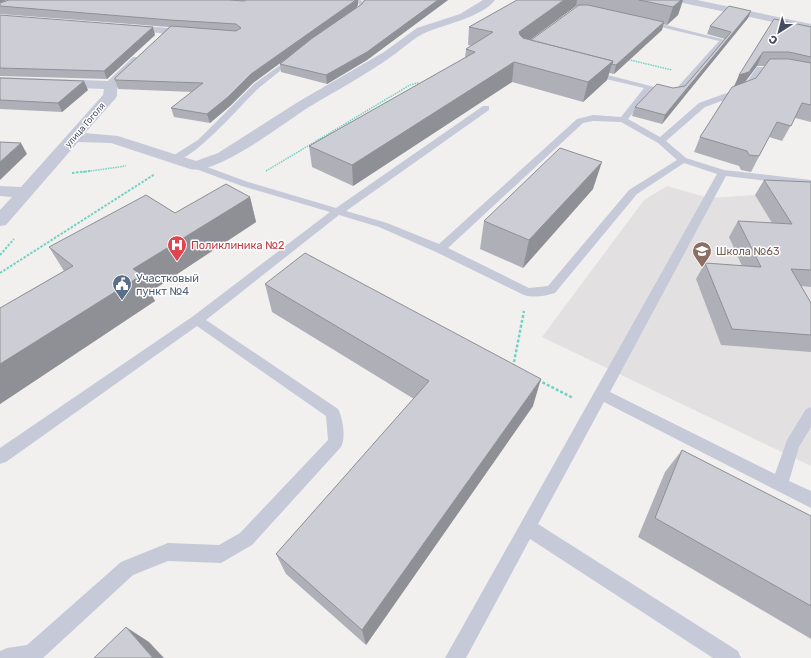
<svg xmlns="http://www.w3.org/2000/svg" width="811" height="658" font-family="Rubik,sans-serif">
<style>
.education{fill:#e3e0e1}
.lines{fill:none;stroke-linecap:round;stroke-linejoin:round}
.path-far2{stroke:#70d3c2;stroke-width:1.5;stroke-dasharray:1.5 1;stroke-linecap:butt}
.path-far1{stroke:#70d3c2;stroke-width:2;stroke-dasharray:2.5 1.5;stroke-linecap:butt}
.path{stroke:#70d3c2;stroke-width:2.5;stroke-dasharray:3 2;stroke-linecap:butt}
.lane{fill:#c5c9d8;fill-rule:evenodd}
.street{fill:#c5c9d8;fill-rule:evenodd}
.wall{fill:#afb0b7;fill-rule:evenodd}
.shaded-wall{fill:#8f9095}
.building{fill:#cccdd5;stroke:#8f9095}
.labels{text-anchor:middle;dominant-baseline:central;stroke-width:3;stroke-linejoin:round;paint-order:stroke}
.far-street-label{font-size:9px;fill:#464b5f;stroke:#fff}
.health-label{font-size:11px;fill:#be3a42;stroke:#fff;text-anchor:start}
.education-label{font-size:11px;fill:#785e54;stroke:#fff;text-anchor:start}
.service-label{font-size:11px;fill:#4e5e75;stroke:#fff;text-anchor:start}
</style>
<rect width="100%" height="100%" fill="#f2f0ef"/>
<!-- education -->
<path class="education" d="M667,186L709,198L755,195L811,198V466L542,337L644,200Z"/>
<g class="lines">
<!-- path-far2 -->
<g class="path-far2">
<path d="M626,59L672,70"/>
<path d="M266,171L410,85L417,83L423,84"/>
<path d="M83,172L126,166"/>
</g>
<!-- path-far1 -->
<g class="path-far1">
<path d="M72,173L90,171"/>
<path d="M0,255L14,239"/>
<path d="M0,273L155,174"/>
</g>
<!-- path -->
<g class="path">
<path d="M513,367L524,311"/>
<path d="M538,380L573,398"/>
</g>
<!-- lane -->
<g class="lane">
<path d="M355,0H361L366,5L354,16H350V14L360,5Z"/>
<path d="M646,20L726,40L680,94L670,95L651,90L628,119L660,137L699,103L743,87L757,67H782L811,74V78L782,71H762L749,91L705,107L666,141L686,158L724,170L811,180V186L726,176L610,392L775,474L787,440L806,409L811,407V427L799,447L789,481L811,491V508L604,402L538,524L738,651L741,658H713L530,539L466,658H445L717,174L684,163L637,194L555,293C546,296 533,298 524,295L436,252L379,227L339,215L206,320L338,409C343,418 346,438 341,447L252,545L221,563L168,561L133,575L43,658H0V651L7,648L27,645L121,562L168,543L219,545L240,533L328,440L326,416L197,326L6,462L0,464V448L192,317L330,212L242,186L193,168L191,166L193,164H199L248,182L336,208L483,106H489V110L346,211L387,223L439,244L577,119L593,115L621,117L644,88L589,75V71H592L670,91L675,90L719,41L644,23V21ZM593,121L621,122L658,143L677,160L629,190L548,286L529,288L448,248L583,123Z"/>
<path d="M294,55L298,57L296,58C284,68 272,77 260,87C244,101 190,166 171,161L169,159L171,157L198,140L254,84Z"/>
</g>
<!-- street -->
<g class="street">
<path d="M483,0H495C482,17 446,24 427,32C414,37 404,48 392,56C366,75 337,90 309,107C285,122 217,176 190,169L111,143L78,142L6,225L0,226V210L12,197L0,196V186L21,187L103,95L104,89L0,85V77L108,81L133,57H141L143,60L141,63L117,86V96L115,99L85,133L118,136L196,161L218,153L298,102L384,52L417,28L460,14Z"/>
<path d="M678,0H697L811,24V30L683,3Z"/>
<path d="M123,24L168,28L173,31L168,34L119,29L118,27L119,25Z"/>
</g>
</g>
<!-- wall -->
<g class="wall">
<path d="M9,0H358V5L356,8L344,16L362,4L364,1L363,0H448L367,60L327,84L281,72L280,64L289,56L253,83L230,106L210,123L174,117L171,108L192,92L118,89L115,80L169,27L0,14V3Z"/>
<path d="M517,0H683L678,15L667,25L663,24L662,30L614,74L609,73L607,80L583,102L512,82L353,186L312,167L309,146L465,58L466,49L472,46L468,45L469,27ZM576,6H578L531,40H530Z"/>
<path d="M751,11L748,18L662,124L632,116L635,107L673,88L685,86L725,39L707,34L710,26Z"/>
<path d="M0,15L155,35L107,79L0,76Z"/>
<path d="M774,19L811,27V122L795,118L782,141L769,137L751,172L741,170L739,166L694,152L700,137L734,86ZM757,66H765L756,78L745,82Z"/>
<path d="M0,78L88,90L62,112L0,109Z"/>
<path d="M764,180L811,182V287L801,286L811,303V352L721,345L696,279L705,263L742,266L729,237L738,221L772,223L755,195Z"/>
<path d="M593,189L523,268L480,249L484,221Z"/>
<path d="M250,197L256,222L150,292L155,301L0,404V308L64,271L49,247L175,213Z"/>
<path d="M265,284L533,406L366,645L286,574L276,554L414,399L272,312Z"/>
<path d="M682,450L811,516V639L638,537L665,472Z"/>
</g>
<!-- shaded-wall -->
<g class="shaded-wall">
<path d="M0,0H7L0,3Z"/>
<path d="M356,0H358V5L356,8L253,83L230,106L210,123L207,114L251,74Z"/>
<path d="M438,0H448L367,60L327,84L326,75Z"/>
<path d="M564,0H577L576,6L516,50L519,32Z"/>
<path d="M681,0H683L678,15L667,25L673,7Z"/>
<path d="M751,11L748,18L662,124L665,115Z"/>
<path d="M664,22L662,30L614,74L616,65Z"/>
<path d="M153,27L155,35L107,79L104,71Z"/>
<path d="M763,52L757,66L742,86L733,89L739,75Z"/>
<path d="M613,61L607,80L583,102L588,82Z"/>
<path d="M514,62L512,82L353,186L352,165Z"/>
<path d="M84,81L88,90L62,112L58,103Z"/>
<path d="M21,143L27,154L0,180V162Z"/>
<path d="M602,162L593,189L523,268L529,240Z"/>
<path d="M250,197L256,222L150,292L155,301L0,404V364L133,269Z"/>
<path d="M541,379L533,406L366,645L362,630Z"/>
<path d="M126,627L149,642L164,658H153Z"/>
</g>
<!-- building -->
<g class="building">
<path d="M9,0H229L244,1L246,0H356L251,74L228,97L207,114L171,108L203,83L115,80V78L171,26L236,31L241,28L236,24L170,20L0,6V3Z"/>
<path d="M365,0H438L367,52L326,75L280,64L311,39L362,4Z"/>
<path d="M517,0H564L519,32L520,35L523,38L613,61L588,82L514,62L352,165L309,146L475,52L466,49L493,32L469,27Z"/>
<path d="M639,0H681L673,7Z"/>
<path d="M579,5H588L664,22L616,65L612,64L613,61L531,40Z"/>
<path d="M729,6L751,11L665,115L635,107L657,84L673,88L685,86L731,32L710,26Z"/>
<path d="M0,15L153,27L104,71L0,68Z"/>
<path d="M774,19L811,27V57L789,52H763L749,72L739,75Z"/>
<path d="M770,59H789L811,63V105L802,103L791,126L777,122L759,156L749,155L747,151L700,137L732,87L756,78Z"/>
<path d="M0,78L84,81L58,103L0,100Z"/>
<path d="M0,142L21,143L0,162Z"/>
<path d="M560,148L602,162L529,240L484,221Z"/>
<path d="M764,180L811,182V270L791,269L811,303V335L732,329L705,263L761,267L738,221L792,224Z"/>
<path d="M226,184L250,197L133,269L142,275L0,364V308L73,266L49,247L146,195L175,213Z"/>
<path d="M305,253L541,379L362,630L276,554L429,381L265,284Z"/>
<path d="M682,450L811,516V606L655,518Z"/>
<path d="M126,627L153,658H94Z"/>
</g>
<!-- icons -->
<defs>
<g id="hospital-pin" transform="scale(1)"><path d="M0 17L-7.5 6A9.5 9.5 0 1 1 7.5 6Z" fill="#e0444e" stroke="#fff"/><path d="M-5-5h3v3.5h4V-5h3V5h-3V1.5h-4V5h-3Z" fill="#fff"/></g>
<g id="school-pin" transform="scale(1)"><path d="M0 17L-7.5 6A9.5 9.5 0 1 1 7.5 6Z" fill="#8d6e63" stroke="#fff"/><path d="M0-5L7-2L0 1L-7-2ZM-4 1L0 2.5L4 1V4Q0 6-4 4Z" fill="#fff"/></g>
<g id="civic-pin" transform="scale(1)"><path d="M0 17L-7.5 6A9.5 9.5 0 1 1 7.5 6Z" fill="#5c6f8a" stroke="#fff"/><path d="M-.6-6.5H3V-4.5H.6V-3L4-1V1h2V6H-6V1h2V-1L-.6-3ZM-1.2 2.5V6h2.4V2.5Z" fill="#fff"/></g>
</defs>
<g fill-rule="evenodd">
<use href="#hospital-pin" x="177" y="245"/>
<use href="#school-pin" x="702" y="251"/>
<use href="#civic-pin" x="122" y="284"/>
</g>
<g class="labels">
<!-- far-street labels -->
<g class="far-street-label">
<text transform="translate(85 125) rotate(-49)">улица Гоголя</text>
</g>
<!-- health labels -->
<g class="health-label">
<text x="191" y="245">Поликлиника №2</text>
</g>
<!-- education labels -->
<g class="education-label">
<text x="716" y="251">Школа №63</text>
</g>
<!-- service labels -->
<g class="service-label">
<text x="136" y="278">Участковый<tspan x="136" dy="13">пункт №4</tspan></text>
</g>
</g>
<!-- north arrow -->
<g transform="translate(779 32) rotate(216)" stroke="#ffffff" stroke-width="3" paint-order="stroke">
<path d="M0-3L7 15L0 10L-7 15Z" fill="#464b5f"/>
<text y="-6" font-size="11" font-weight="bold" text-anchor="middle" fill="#464b5f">С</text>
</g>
</svg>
